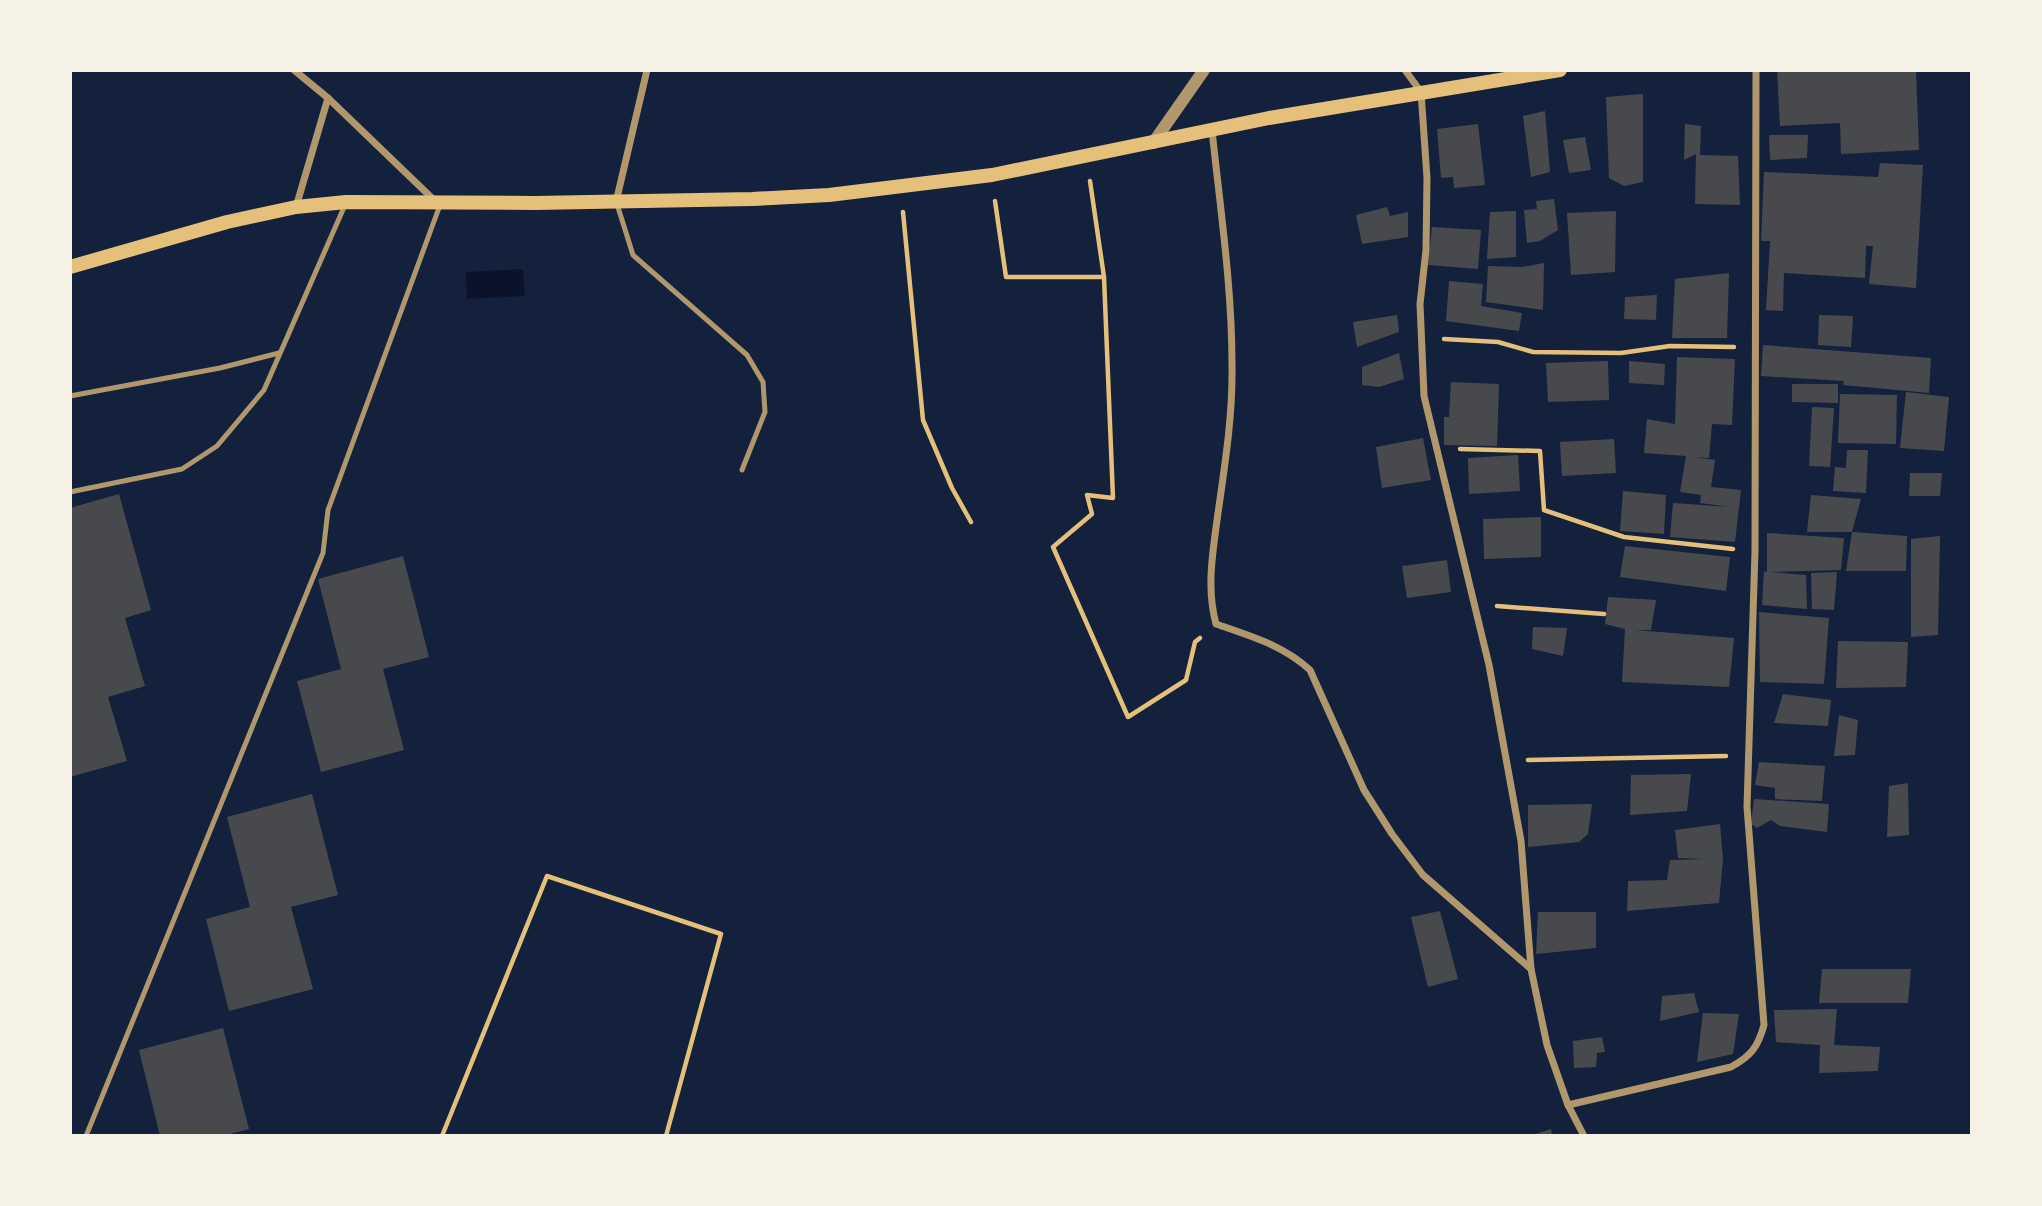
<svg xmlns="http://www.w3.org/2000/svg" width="2042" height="1206" font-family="Barlow,sans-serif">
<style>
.water{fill:#0b132b}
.building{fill:#48494c}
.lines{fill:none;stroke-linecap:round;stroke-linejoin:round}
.path{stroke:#e5c07b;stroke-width:4.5}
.service{stroke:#b1986c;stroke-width:5}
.minor{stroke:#b1986c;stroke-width:7}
.tertiary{stroke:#b1986c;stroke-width:12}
.secondary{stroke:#e5c07b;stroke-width:14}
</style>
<rect width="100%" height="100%" fill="#14213d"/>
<!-- water -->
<path class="water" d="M523,269L525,296L467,299L466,272Z"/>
<!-- building -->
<g class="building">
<path d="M1777,70H1916L1919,150L1841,154L1840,123L1780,126Z"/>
<path d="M1643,94V182L1624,186L1609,178L1606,97Z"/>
<path d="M1545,111L1550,172L1531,177L1523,116Z"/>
<path d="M1478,124L1485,185L1454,188L1453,177L1441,178L1437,129Z"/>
<path d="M1685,124L1701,126L1700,155L1738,156L1740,205L1695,204L1696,154L1684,160Z"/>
<path d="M1769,135H1808L1807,158L1770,160Z"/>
<path d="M1585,137L1591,170L1569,173L1563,140Z"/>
<path d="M1880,163L1923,165L1916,288L1869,284L1873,246H1866L1865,278L1784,273L1783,311L1766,310L1770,241H1761L1764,172L1878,177Z"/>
<path d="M1554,199L1558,230L1540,241L1527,243L1524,210L1537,209L1536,201Z"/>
<path d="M1387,207L1390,216L1408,212V237L1362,244L1356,215Z"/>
<path d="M1516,211V257L1487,259L1490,212Z"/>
<path d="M1616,211L1615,272L1571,275L1567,213Z"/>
<path d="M1432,227L1481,230L1478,269L1428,265Z"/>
<path d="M1544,263L1543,310L1486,302L1488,266L1522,267Z"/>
<path d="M1729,273L1727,338H1672L1675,279Z"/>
<path d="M1449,281L1483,284L1481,306L1522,313L1519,331L1446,321Z"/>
<path d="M1657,295L1656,320L1624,319L1625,297Z"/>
<path d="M1397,315L1399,332L1357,347L1353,322Z"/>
<path d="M1819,315L1853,316L1851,347L1818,345Z"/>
<path d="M1763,345L1931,358L1929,393L1843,385L1844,381L1761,376Z"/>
<path d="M1399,353L1404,379L1379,387L1362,385V367Z"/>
<path d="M1677,357L1735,359L1732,425L1712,424L1709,458L1694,457L1715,460L1711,487L1741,490L1735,542L1670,537L1673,503L1730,507L1700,503L1701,495L1680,492L1686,456L1644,453L1647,419L1675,424Z"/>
<path d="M1608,361L1609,400L1548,402L1546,363Z"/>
<path d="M1629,361L1665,364L1664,385L1629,383Z"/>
<path d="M1451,382L1499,384L1497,446L1444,445V417H1449Z"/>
<path d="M1792,384H1838V403L1792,402Z"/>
<path d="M1906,392L1949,397L1944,451L1900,448Z"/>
<path d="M1840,394L1897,395L1896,444L1838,443Z"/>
<path d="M1812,407L1834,408L1830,467L1809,466Z"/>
<path d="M1423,438L1431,480L1382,488L1376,447Z"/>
<path d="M1614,439L1616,473L1562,476L1560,442Z"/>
<path d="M1847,450H1868L1866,493L1833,491L1835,467L1846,468Z"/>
<path d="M1518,455L1520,491L1469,494L1468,458Z"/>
<path d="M1910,473H1942L1940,496H1909Z"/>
<path d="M1623,491L1666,495L1664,534L1620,531Z"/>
<path d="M119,494L151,610L125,618L145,686L108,697L127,761L70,777V508Z"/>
<path d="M1811,495L1861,499L1852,532H1807Z"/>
<path d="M1541,517V557L1484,559L1483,519Z"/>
<path d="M1852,532L1907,536L1906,571H1846Z"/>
<path d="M1767,533L1844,538L1841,570L1770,572L1806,575L1807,609L1762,605L1764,571L1767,572Z"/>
<path d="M1940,536L1938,635L1911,637V539Z"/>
<path d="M1625,546L1730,557L1726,591L1620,577Z"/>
<path d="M403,556L429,657L383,669L404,750L321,772L297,681L341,669L318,579Z"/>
<path d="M1447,560L1451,592L1407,598L1402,566Z"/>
<path d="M1837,572L1834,610L1812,609L1811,573Z"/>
<path d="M1608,597L1656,600L1651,630H1635L1734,638L1729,687L1622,682L1625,629L1605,624Z"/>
<path d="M1759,612L1829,618L1824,684L1760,682Z"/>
<path d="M1533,627L1567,628L1563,656L1532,649Z"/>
<path d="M1838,641L1908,642L1906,687L1836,688Z"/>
<path d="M1783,694L1831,700L1828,726L1774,723Z"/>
<path d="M1839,715L1858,720L1855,755L1834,756Z"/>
<path d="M1759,762L1825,766L1822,801L1775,799V788L1755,785Z"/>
<path d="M1691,774L1687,811L1630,815L1631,775Z"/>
<path d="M1908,783L1909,835L1887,837L1889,786Z"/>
<path d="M312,794L338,895L291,907L313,989L229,1011L206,919L250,907L227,817Z"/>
<path d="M1754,799L1829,804L1827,832L1780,826L1771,820L1757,828L1751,824Z"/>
<path d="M1592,804L1588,834L1579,842L1528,847V805Z"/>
<path d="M1720,824L1723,859L1719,903L1627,911L1628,881L1667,880L1670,860L1704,859L1678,858L1675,830Z"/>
<path d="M1440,911L1458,979L1428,987L1411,917Z"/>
<path d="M1538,912H1596V948L1536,954Z"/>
<path d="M1822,969H1911L1908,1003H1819Z"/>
<path d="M1694,993L1699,1012L1660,1021L1662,996Z"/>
<path d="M1837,1009L1834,1045L1880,1047L1878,1071L1819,1073L1820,1045L1776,1042L1774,1010Z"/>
<path d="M1703,1013L1739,1014L1733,1054L1697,1062Z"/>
<path d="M223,1028L249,1129L222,1136H160L139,1050Z"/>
<path d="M1602,1037L1605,1052L1597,1053L1596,1067L1574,1068L1573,1041Z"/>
<path d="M1551,1129L1552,1136H1530Z"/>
</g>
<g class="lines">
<!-- path -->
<g class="path">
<path d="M1090,181L1104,277L1113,498L1087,495L1092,514L1053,547L1128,717L1186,680L1195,642L1200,638"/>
<path d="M995,201L1006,277H1104"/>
<path d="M903,212L923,420L952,488L971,522"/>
<path d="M1444,339L1498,342L1533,352L1621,353L1670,346L1734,347"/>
<path d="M1460,449L1540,451L1544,510L1624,537L1733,549"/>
<path d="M1497,606L1604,614"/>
<path d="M1528,760L1726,756"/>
<path d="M442,1136L547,876L721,934L666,1136"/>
</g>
<!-- service -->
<g class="service">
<path d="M617,204L633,255L747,355L763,382L765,412L742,470"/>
<path d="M70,396L220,368L279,353"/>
<path d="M70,492L182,469L217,446L264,390L345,205"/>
<path d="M86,1136L323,553L328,510L440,205"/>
</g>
<!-- minor -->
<g class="minor">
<path d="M294,70L328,98L434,200"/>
<path d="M1405,70L1421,92L1427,178L1426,250L1420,304L1424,396L1489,665L1521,841L1531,969"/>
<path d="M1212,130C1220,207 1232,286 1232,364C1233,414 1225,464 1218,513C1213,551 1206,587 1216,624C1250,636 1283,645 1310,670L1364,790L1392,834L1423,875L1531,969L1547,1045L1568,1105L1584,1136"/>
<path d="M616,202L647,70"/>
<path d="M296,207L328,98"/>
<path d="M1568,1105L1731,1067C1751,1056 1758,1047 1764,1025L1747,807L1755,551L1756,70"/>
</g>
<!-- tertiary -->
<path class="tertiary" d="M1153,143L1204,70"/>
<!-- secondary -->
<path class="secondary" d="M70,267L227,222L296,207L346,202L535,203L752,199L829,195L992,175L1269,118L1560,70"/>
</g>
<!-- border -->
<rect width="2042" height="1206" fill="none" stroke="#f6f1e7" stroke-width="144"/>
</svg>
